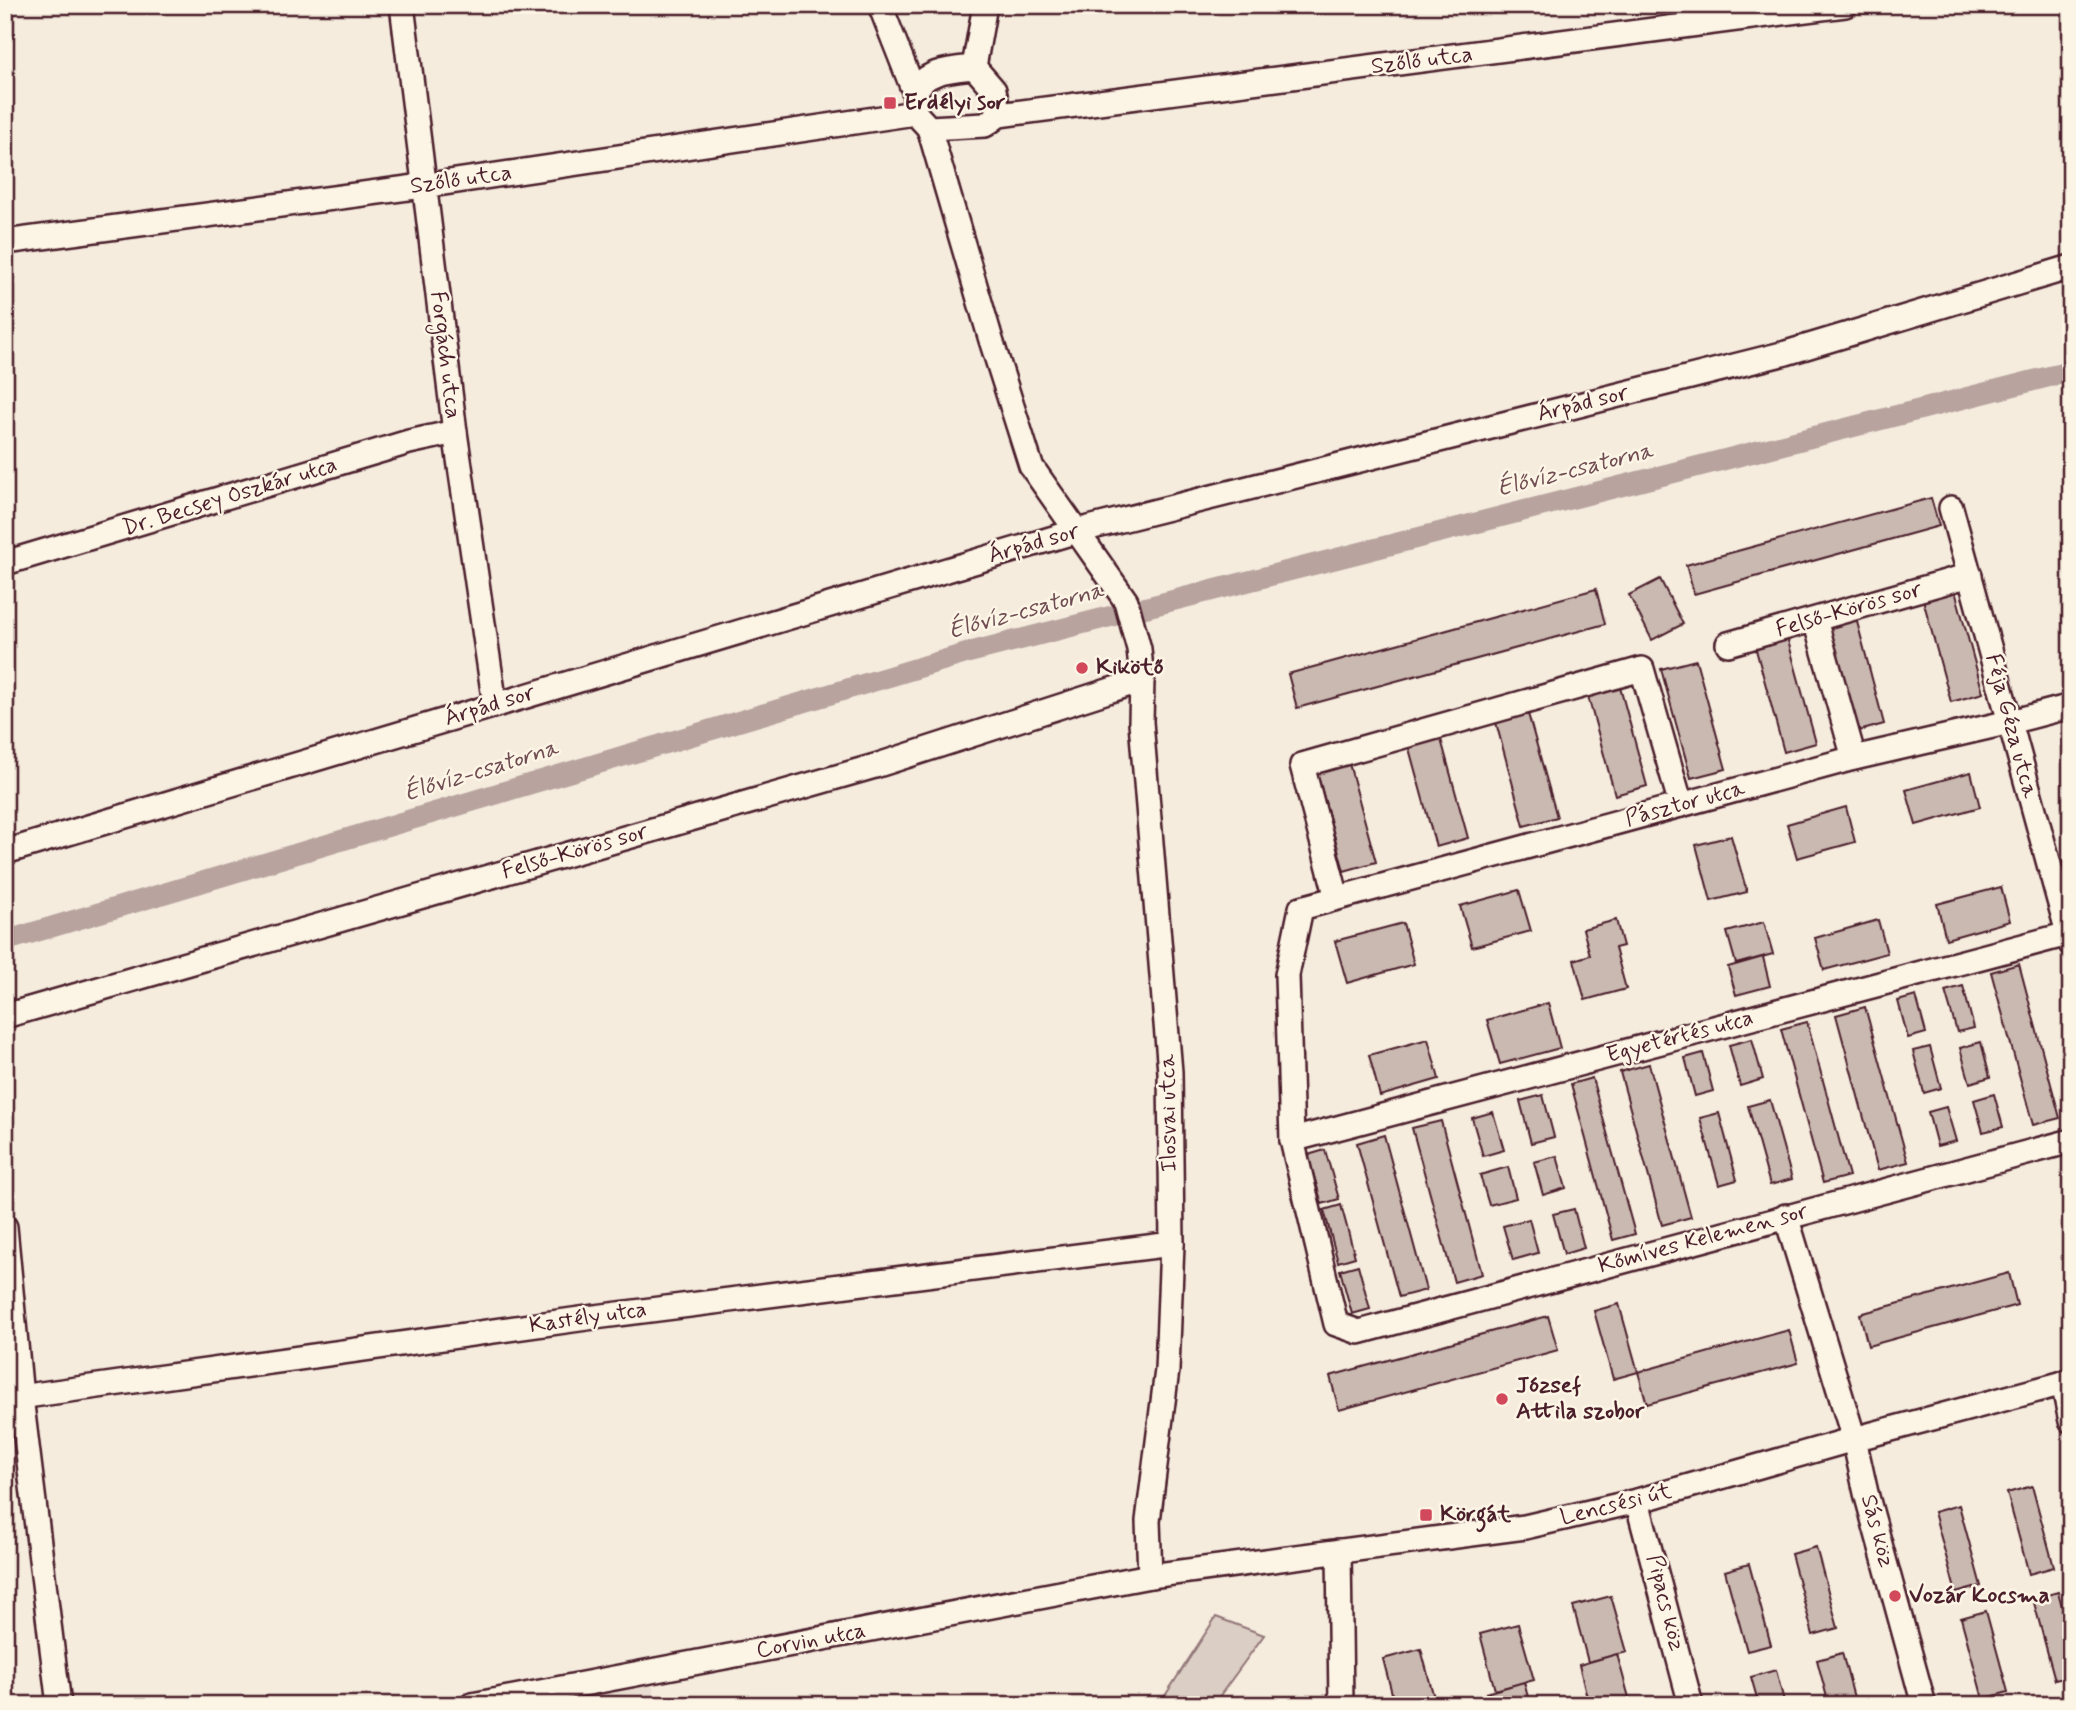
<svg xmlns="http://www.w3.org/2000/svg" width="2076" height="1710" font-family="Mynerve,sans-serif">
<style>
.built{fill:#e8ddd0}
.green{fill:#dbcec4;stroke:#927678;stroke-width:2}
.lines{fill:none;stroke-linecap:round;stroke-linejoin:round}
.canal{stroke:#b8a39e;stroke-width:21}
.building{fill:#cab9b1;stroke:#4a1f2b;stroke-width:2}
.street-casing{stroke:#4a1f2b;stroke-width:28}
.street{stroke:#fcf5e5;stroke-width:23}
.poi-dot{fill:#d1495b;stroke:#fcf5e5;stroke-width:2.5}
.labels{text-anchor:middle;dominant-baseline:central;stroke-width:5;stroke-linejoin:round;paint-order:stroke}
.street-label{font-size:23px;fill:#4a1f2b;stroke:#fcf5e5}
.poi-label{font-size:23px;font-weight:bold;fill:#4a1f2b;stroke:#fcf5e5;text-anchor:start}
.water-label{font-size:24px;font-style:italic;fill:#704d53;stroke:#fcf5e5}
</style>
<rect width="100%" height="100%" fill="#f5ecde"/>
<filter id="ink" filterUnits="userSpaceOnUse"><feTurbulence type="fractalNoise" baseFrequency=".0143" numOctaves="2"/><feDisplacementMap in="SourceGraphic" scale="14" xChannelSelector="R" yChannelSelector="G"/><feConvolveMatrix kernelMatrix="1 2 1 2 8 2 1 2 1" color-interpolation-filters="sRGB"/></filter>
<g filter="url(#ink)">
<!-- built -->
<path class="built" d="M651,1678L656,1705H528Z"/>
<!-- green -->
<path class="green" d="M1216,1617L1264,1635L1213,1705H1159Z"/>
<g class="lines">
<!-- canal -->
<path class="canal" d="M5,941L971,652L2071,371"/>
</g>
<!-- building -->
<g class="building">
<path d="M1931,498L1939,526L1694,594L1686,565Z"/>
<path d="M1660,579L1683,624L1652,640L1629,595Z"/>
<path d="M1954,587L1983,693L1951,702L1922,596Z"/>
<path d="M1596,589L1605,624L1297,708L1288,674Z"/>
<path d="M1856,618L1884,724L1852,733L1823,627Z"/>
<path d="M1787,637L1816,743L1784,752L1755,646Z"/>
<path d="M1696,660L1726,769L1691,778L1661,669Z"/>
<path d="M1618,680L1647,786L1615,795L1586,689Z"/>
<path d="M1527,710L1557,817L1524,826L1495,719Z"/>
<path d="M1439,732L1468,838L1436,847L1407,741Z"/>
<path d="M1347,756L1376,862L1344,871L1315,765Z"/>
<path d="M1971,772L1980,807L1916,825L1906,790Z"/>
<path d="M1846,807L1855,842L1797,858L1787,824Z"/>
<path d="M1731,836L1747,892L1711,901L1696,845Z"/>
<path d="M2001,887L2010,921L1946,939L1937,904Z"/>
<path d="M1519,890L1531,931L1472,947L1460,906Z"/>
<path d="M1616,920L1623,946L1615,948L1626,989L1585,1000L1574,960L1590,955L1583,929Z"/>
<path d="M1878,920L1887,953L1824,970L1815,938Z"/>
<path d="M1764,922L1773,954L1736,964L1727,932Z"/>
<path d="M1403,923L1414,964L1347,983L1335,941Z"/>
<path d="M1763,957L1770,986L1736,995L1728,967Z"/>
<path d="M2019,964L2060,1118L2033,1125L1991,972Z"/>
<path d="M1963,986L1974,1028L1957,1032L1945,991Z"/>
<path d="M1916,996L1926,1033L1908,1038L1898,1001Z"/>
<path d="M1548,1003L1560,1048L1500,1064L1487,1020Z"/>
<path d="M1865,1007L1908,1162L1878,1170L1836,1015Z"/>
<path d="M1807,1022L1849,1176L1823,1183L1781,1029Z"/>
<path d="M1428,1039L1439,1079L1380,1096L1369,1055Z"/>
<path d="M1752,1039L1763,1079L1740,1086L1729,1045Z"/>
<path d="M1981,1042L1990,1077L1970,1083L1960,1048Z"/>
<path d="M1930,1047L1941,1088L1924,1093L1913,1051Z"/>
<path d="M1703,1053L1713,1091L1695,1096L1685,1058Z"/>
<path d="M1649,1064L1691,1217L1662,1225L1620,1072Z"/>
<path d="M1592,1078L1635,1234L1613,1240L1571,1084Z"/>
<path d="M1994,1094L2003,1127L1983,1132L1974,1100Z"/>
<path d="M1543,1095L1554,1137L1531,1143L1520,1101Z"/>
<path d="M1770,1100L1792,1179L1770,1185L1748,1106Z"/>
<path d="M1946,1107L1956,1141L1937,1146L1928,1112Z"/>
<path d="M1493,1112L1504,1150L1483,1156L1472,1118Z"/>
<path d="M1719,1113L1737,1180L1719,1185L1700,1118Z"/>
<path d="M1441,1121L1482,1274L1454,1282L1412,1128Z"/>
<path d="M1384,1135L1426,1290L1399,1297L1357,1143Z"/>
<path d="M1325,1150L1339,1199L1322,1204L1308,1155Z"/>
<path d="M1557,1156L1566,1188L1543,1195L1534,1162Z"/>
<path d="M1508,1167L1516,1198L1489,1205L1480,1175Z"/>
<path d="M1341,1205L1355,1257L1338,1262L1324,1210Z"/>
<path d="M1574,1209L1584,1248L1564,1254L1553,1214Z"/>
<path d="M1529,1219L1538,1253L1513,1260L1503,1226Z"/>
<path d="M1358,1265L1370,1309L1352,1314L1340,1270Z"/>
<path d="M2009,1273L2017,1305L1868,1346L1860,1314Z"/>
<path d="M1619,1304L1638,1372L1613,1379L1594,1311Z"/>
<path d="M1548,1316L1558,1350L1339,1410L1330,1376Z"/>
<path d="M1789,1330L1798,1363L1647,1404L1638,1372Z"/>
<path d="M2032,1486L2054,1567L2029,1574L2007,1493Z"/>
<path d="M1959,1505L1981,1586L1956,1593L1934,1512Z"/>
<path d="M1816,1547L1838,1628L1813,1635L1791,1554Z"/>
<path d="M1749,1564L1771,1645L1747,1651L1725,1571Z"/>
<path d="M2058,1592L2071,1638V1676L2055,1680L2033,1599Z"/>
<path d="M1611,1596L1627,1652L1588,1662L1573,1606Z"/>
<path d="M1986,1611L2008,1692L1983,1699L1961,1618Z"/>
<path d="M1518,1624L1534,1680L1495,1690L1480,1634Z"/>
<path d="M1421,1649L1436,1705H1395L1383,1659Z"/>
<path d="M1842,1653L1856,1705H1829L1817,1660Z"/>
<path d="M1617,1654L1631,1705H1589L1579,1665Z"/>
<path d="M1776,1670L1785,1705H1759L1751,1677Z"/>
<path d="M1524,1682L1530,1705H1489L1486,1693Z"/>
</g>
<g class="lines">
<!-- street casing -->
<g class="street-casing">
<g id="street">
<path d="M402,5L455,432L495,705"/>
<path d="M880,5L915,94"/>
<path d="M974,67L985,5"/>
<path d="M999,115L994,90L974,67C954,69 921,70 915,95C914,100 915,108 915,113L929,128L985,125L999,115L1845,5"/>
<path d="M929,128L991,340L1031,466L1126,601L1139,649L1142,680L1141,722L1170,1072L1172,1244L1167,1370L1148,1521L1150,1576"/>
<path d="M5,242L423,186L915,113"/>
<path d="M1951,508L2071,944"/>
<path d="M5,563L409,442L455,432"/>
<path d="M1815,620L1854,758"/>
<path d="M1728,644L1970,575"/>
<path d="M2071,706L2010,722L1854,758L1301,908L1287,975L1292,1140L1336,1324L1359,1332L2071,1141"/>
<path d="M5,852L1077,531L1786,353L2071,267"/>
<path d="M1337,898L1302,765L1642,669L1681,805"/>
<path d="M5,1016L875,766L1142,680"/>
<path d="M1292,1140L2068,934"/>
<path d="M1786,1216L1854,1439L1866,1493L1924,1705"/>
<path d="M5,1227L21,1397L59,1705"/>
<path d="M2063,1383L2071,1421"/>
<path d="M5,1399L587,1318L1172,1244"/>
<path d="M1637,1501L1691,1705"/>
<path d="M1339,1551L1341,1705"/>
<path d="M472,1705L1150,1576L1525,1527L1637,1501L1854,1439L2071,1381"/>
</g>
</g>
<!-- street -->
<use href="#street" class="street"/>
</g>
</g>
<!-- markers -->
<g class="poi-dot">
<rect x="883" y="96" width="14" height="14" rx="3.5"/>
<circle cx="1082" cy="668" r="7"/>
<circle cx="1502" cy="1399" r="7"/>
<rect x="1419" y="1508" width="14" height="14" rx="3.5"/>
<circle cx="1895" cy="1596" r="7"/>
</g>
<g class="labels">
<!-- street labels -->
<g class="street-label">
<text transform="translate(1422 61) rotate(-7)">Szőlő utca</text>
<text transform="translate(461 180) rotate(-8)">Szőlő utca</text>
<text transform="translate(445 355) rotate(83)">Forgách utca</text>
<text transform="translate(1583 404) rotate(-14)">Árpád sor</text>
<text transform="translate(230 497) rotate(-17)">Dr. Becsey Oszkár utca</text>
<text transform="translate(1034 544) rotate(-16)">Árpád sor</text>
<text transform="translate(1849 610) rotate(-16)">Felső-Körös sor</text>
<text transform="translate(490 706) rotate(-17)">Árpád sor</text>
<text transform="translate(2011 726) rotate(75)">Féja Géza utca</text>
<text transform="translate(1685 804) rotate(-15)">Pásztor utca</text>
<text transform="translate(575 852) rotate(-16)">Felső-Körös sor</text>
<text transform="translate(1680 1037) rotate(-15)">Egyetértés utca</text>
<text transform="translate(1169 1113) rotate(-91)">Ilosvai utca</text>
<text transform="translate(1703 1239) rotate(-15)">Kőmíves Kelemen sor</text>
<text transform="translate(588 1318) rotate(-8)">Kastély utca</text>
<text transform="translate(1616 1505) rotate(-14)">Lencsési út</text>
<text transform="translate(1877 1531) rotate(75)">Sás köz</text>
<text transform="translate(1665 1603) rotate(76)">Pipacs köz</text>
<text transform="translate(811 1641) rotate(-11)">Corvin utca</text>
</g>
<!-- poi labels -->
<g class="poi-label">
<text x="904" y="103">Erdélyi sor</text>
<text x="1096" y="668">Kikötő</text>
<text x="1516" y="1386">József<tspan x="1516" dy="26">Attila szobor</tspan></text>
<text x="1440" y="1515">Körgát</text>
<text x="1909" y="1596">Vozár Kocsma</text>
</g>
<!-- water labels -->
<g class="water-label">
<text transform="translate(1575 470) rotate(-14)">Élővíz-csatorna</text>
<text transform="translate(1026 611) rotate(-15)">Élővíz-csatorna</text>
<text transform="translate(481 771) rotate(-17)">Élővíz-csatorna</text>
</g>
</g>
<!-- margin -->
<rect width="2076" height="1710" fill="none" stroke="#fcf5e5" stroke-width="28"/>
<rect x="14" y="14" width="2048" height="1682" fill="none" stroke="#4a1f2b" stroke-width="2.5" filter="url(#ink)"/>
</svg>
